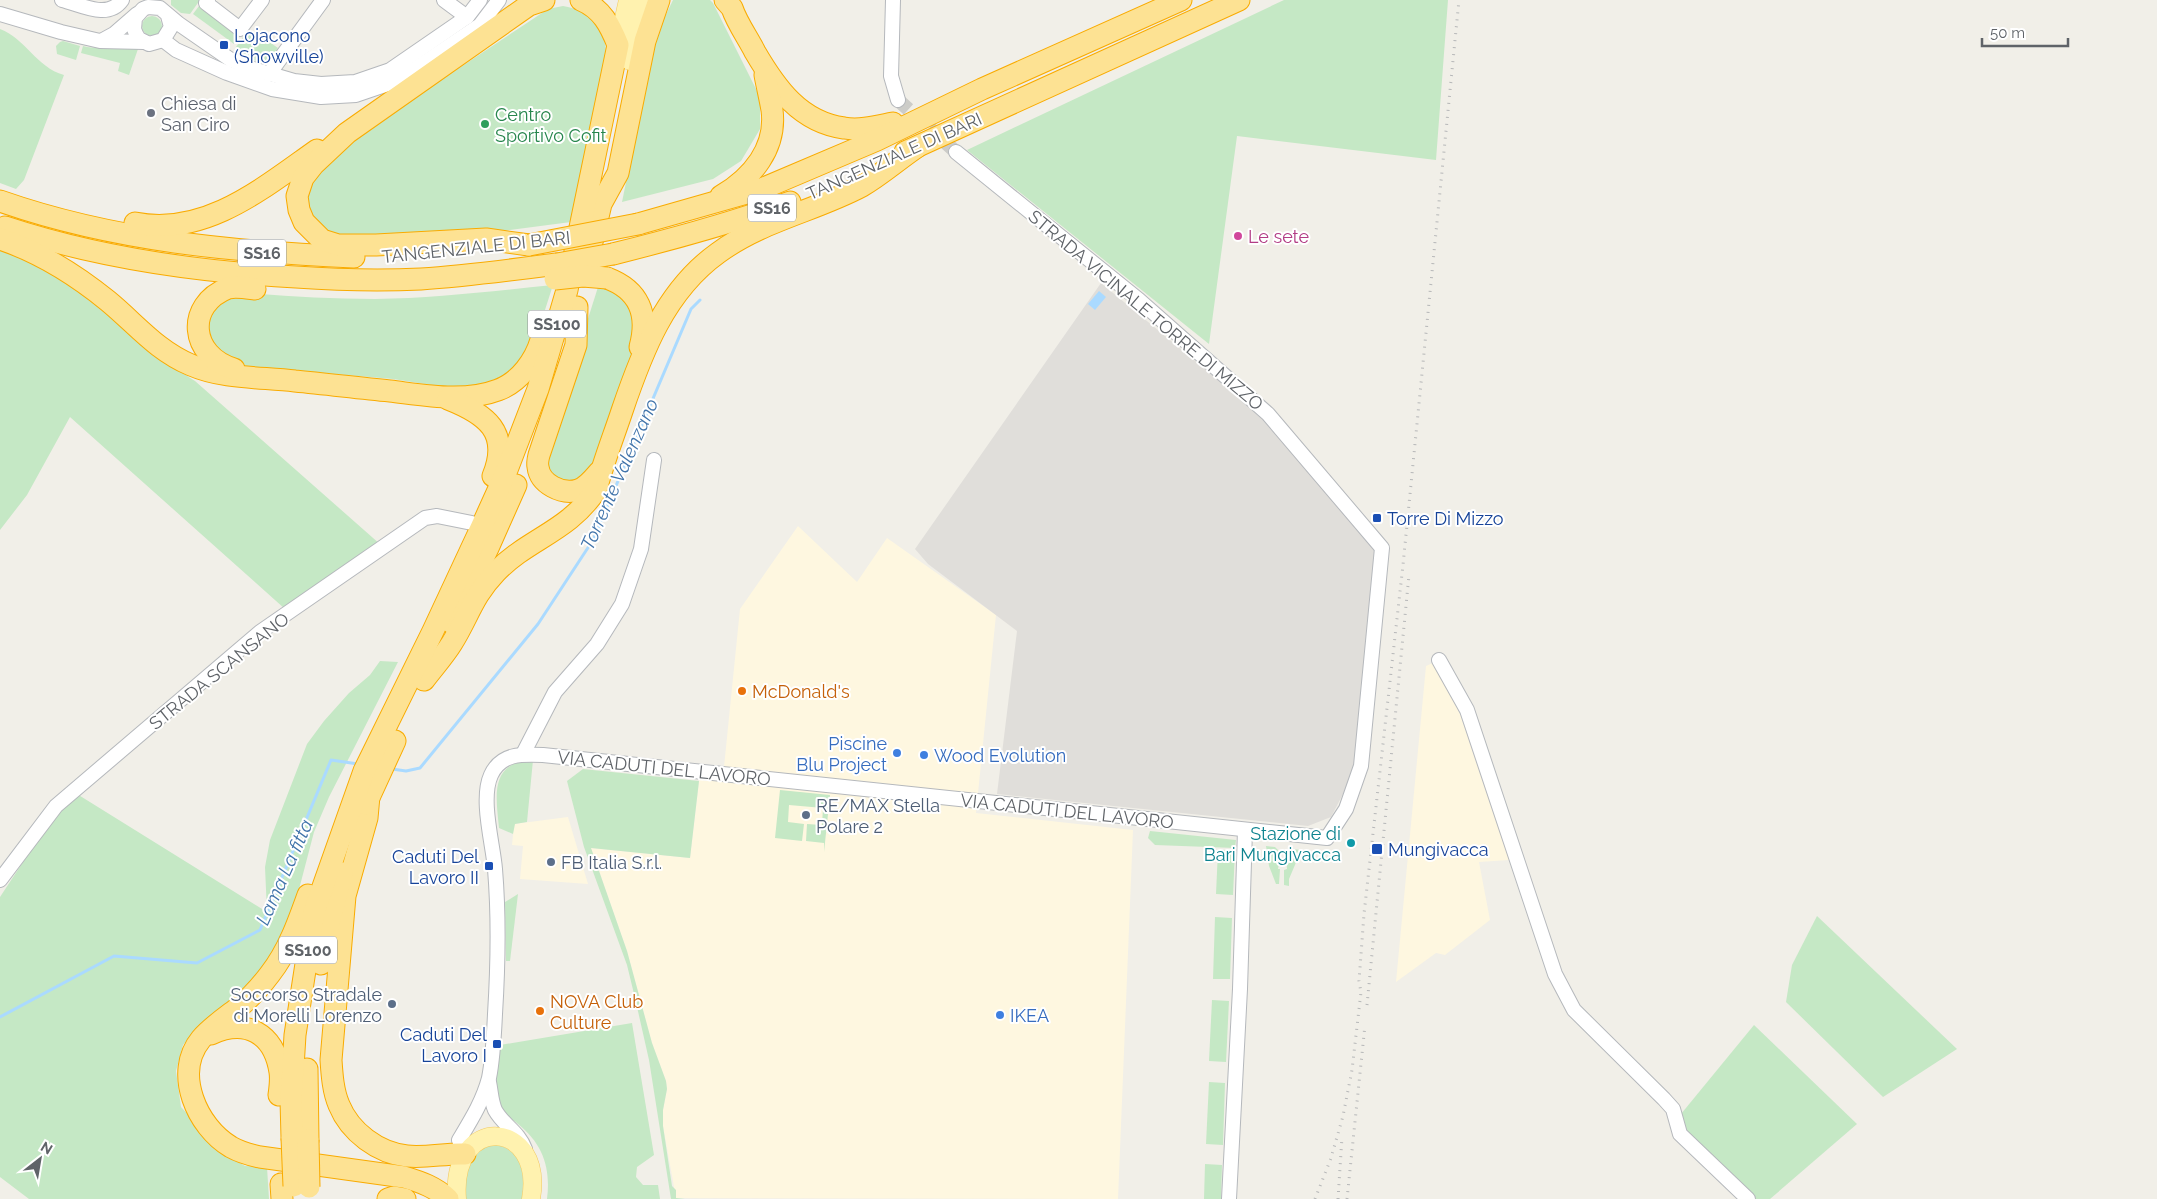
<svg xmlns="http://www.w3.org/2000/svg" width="2157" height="1199" font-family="Raleway,sans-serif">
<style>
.commercial{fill:#fef7e0}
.industrial{fill:#e0deda}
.green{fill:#c5e8c5}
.water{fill:#aadaff}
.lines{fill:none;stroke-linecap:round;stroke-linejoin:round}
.stream{stroke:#aadaff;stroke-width:3}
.minor-tunnel{stroke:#ccccc8;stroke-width:14;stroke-dasharray:14 7;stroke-linecap:butt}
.minor-casing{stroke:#b5b8bc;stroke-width:16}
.major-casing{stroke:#f2c960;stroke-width:19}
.highway-casing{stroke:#f9ab00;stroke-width:23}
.minor{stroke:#fff;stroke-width:14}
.major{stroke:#fff2af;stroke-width:18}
.highway{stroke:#fde293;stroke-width:21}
.rail{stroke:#b6b7b8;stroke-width:3;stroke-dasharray:1 6;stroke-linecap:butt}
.highway-bridge-casing{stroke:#f9ab00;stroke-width:23;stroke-linecap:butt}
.highway-bridge{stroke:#fde293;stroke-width:21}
.transit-dot{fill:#1a4fb4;stroke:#fff;stroke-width:2}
.worship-dot{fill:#6b7280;stroke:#fff;stroke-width:2}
.leisure-dot{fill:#2e9e5b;stroke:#fff;stroke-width:2}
.hotel-dot{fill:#d1479c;stroke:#fff;stroke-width:2}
.food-dot{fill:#e8710a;stroke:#fff;stroke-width:2}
.shop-dot{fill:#3f7fe0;stroke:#fff;stroke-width:2}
.service-dot{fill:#5c6f8a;stroke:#fff;stroke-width:2}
.culture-dot{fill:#0f9aa8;stroke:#fff;stroke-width:2}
.labels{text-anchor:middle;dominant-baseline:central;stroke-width:4;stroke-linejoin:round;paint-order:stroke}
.shield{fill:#fff;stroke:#8f9295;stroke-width:1}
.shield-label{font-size:16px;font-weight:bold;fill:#5f6368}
.transit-label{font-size:18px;fill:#164399;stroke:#fff;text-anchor:start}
.worship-label{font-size:18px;fill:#5b616d;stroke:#fff;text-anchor:start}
.leisure-label{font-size:18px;fill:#27864d;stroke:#fff;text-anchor:start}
.street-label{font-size:18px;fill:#5f6368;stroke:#fff}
.hotel-label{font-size:18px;fill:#b23c85;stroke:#fff;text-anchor:start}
.food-label{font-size:18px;fill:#c56008;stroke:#fff;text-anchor:start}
.shop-label{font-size:18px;fill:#366cbe;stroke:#fff;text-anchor:start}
.service-label{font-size:18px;fill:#4e5e75;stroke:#fff;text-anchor:start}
.culture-label{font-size:18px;fill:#0d838f;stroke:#fff;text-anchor:end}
.water-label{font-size:19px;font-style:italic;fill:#4174aa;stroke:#fff}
</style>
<rect width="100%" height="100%" fill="#f1efe8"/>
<!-- commercial -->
<g class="commercial">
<path d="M798,526L857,582L887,538L996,615L976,813L1133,830L1118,1199L676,1198L663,1126V1110L667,1089L666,1081L652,1043L627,951L591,848L690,858L701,765L724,767L740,609Z"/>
<path d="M1435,662L1460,714L1509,860L1479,862L1490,920L1445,955L1436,953L1396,982L1426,666Z"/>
<path d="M568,817L588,884L520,879L523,846L512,845L514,824Z"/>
</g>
<!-- industrial -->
<path class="industrial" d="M1101,283L1280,431L1379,549L1356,769L1331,817L1308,826L997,794L1017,631L928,564L915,549Z"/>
<!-- green -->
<g class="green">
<path d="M200,0L190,14L181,13L171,5V0Z"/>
<path d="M673,0H710L713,3L760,97V129L741,161L713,179L622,202L656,35Z"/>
<path d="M1284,0H1448L1436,160L1237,136L1209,344L967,150Z"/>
<path d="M199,6L240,36L234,44L193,14Z"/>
<path d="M563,6C590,11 606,26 606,54L571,222L486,233L337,240L313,225L305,189L308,180L366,130L548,9Z"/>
<circle cx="152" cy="26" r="10"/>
<path d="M0,29C26,39 36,67 64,75L24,180L16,189L0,183Z"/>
<path d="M248,30L263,41L265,39L278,48L265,65L238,53L236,47Z"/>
<path d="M63,41L80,46L76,60L57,54L56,46L60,42Z"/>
<path d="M83,46C102,51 121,44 138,49L129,75L118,71L120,63L81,53Z"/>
<path d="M0,248L70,280L167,363L195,381L381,545L285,609L70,417L27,495L0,530Z"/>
<path d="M599,284L632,303L636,341L594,465L579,484L551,478L544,457Z"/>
<path d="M553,285L535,341L504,381L463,390L393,379L240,366L209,345L206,316L235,292C282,296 328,299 375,299C435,298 494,291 553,285Z"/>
<path d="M380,661L398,662L329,797L314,832L291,920L278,944L251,986L201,1025L183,1045L176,1071L181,1107L226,1155L245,1166L267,1167L269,1199H29L0,1177V897L58,809L77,794L267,912L265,867L270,840L307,744L324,721L349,693L370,675Z"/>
<path d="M533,760L527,822L515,824L513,834L499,828C496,796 489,762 533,760Z"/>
<path d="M583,769L699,781L690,858L591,848L627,951L652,1043L666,1081L667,1089L663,1110V1126L672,1186L676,1190V1198L685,1199H671L649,1060L635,998L627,965L584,847L567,781Z"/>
<path d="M780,790L830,795L824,852V843L806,841L807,824L822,825L823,808L789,805L788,822L804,824L802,841L775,838Z"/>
<path d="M1150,831L1236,840L1235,848L1155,845L1148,838Z"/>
<path d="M1266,846L1275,847L1281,853L1278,869H1280L1279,884H1276L1269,866Z"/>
<path d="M1292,849L1301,850L1300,853L1289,879V886L1284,885V870L1287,869L1286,853Z"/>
<path d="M1218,850L1235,851L1233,895L1216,894Z"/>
<path d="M518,894L510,961H506L505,902Z"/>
<path d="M1817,916L1957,1049L1883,1097L1786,1002L1792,965Z"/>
<path d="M1215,917L1232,918L1230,979H1213Z"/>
<path d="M1212,1000L1229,1001L1226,1062L1209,1061Z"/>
<path d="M632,1023L654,1155L637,1167L636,1177L643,1185H658L660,1199H547C551,1168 543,1144 518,1124C512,1119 502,1114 499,1106C492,1087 498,1065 500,1045Z"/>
<path d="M1754,1025L1857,1124L1770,1199H1748L1686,1140L1681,1114Z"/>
<path d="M1209,1082L1225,1083L1223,1145L1206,1144Z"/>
<path d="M492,1143C523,1150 525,1171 522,1199H465C464,1175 469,1155 492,1143Z"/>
<path d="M1205,1164L1222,1165L1221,1199H1204Z"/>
</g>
<!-- water -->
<path class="water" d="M1099,291L1106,297L1095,310L1088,304Z"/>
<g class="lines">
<!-- stream -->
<g class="stream">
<path d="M392,769L406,771L420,768L538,624L593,540L691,309L700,300"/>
<path d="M0,1017L114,956L197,963L260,930L331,760L358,764"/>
</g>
<!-- minor-tunnel -->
<path class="minor-tunnel" d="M898,100L956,152"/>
<!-- minor casing -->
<g class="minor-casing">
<g id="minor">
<path d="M62,0C82,5 108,20 122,0"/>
<path d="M208,0L206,3L240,29L262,0"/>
<path d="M444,0L467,17"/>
<path d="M893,0L891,76L898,100"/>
<path d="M0,14L61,32L100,41L144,42"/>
<path d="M168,16L171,27L163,40L149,44L139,39L136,34L134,29L135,18L143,9L148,7L160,8L179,24L231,60L253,69L294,81L321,84L355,82L390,70L467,17L480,0"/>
<path d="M103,40L114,34L137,14"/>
<path d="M163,40L176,50L227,73L272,89L321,97L356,95L397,81L480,25L499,0"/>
<path d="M269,74L323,0"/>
<path d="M1439,660L1467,710L1555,974L1574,1010L1664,1099L1673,1109L1680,1134L1748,1199"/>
<path d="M523,754L555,692L597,644L622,604L641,549L654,460"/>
<path d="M0,880L56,806L260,632L425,518L437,516L472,523"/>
<path d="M489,1082C491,1091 491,1101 495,1110C503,1125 519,1132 525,1149"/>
<path d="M465,1154L459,1140C471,1120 483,1101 489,1078C493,1058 494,1035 495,1014C498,966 499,917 495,869C493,844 480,799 491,775C501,753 522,754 543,755L1327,838L1346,809L1361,766L1382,548L1268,414L1139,300L956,152"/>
<path d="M1229,1199L1240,989L1245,830"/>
</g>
</g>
<!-- major casing -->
<g class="major-casing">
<g id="major">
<path d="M618,45L628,0"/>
<path d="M630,61L643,0"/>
<path d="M457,1199C450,1112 545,1119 531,1199"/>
</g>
</g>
<!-- highway casing -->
<g class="highway-casing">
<g id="highway">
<path d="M725,0L732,8C737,23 748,38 755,52C776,88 800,122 844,128C860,131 878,126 893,123"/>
<path d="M905,152L1239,0"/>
<path d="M721,196C752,178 777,148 772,110C770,98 767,86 765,75"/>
<path d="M0,201C114,241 235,252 354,257"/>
<path d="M135,223C205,237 263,188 317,150"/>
<path d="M638,224L764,188L877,140L982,89L1181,0"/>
<path d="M5,227C99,258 198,272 296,277C338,280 379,281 421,279C466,276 511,270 557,264"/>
<path d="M0,239C39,252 76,275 108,301C137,325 156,350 191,365C223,379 261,377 295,381C327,384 358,388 390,391C424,395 464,403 498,390C520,382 535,360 541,340"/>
<path d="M529,245L486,239L376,245H338L322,240L304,222L299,210L297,196L303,178L314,164L347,133L529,5L544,0"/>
<path d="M613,254C673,239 732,223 790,202"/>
<path d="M584,276L601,204L618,173L645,41L659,0"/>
<path d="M607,278C639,290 649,314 640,347"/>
<path d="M577,307L576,345L539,455C538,459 537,463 538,467C540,484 562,495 578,490C587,487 593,479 599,472"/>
<path d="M234,369C190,356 185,305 228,288C236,286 247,288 255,289"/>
<path d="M448,399C486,414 511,432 493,476"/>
<path d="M452,623L488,548L516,485"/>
<path d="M424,680C433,668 444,656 452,643C469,616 472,597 496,572C529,538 568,532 596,490C603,463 613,438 622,411C642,352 665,291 718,253C761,221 815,211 862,186C881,175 899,159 917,147"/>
<path d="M369,796L367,818L345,896L331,1060C332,1075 333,1091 339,1105C350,1132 378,1153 407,1156C427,1158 446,1153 465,1154"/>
<path d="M366,804L395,741"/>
<path d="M308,895C298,923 288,951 270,974C261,986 250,998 239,1007C226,1017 211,1027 201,1039C173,1073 197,1127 231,1147C240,1152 250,1155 260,1157L404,1177C421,1182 435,1187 448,1199"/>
<path d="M321,964L324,942L342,873"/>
<path d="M211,1034C246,1018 274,1033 280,1072C281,1079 280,1088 279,1095"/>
<path d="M307,1069L308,1140"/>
<path d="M292,1138L291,1100L295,1035L314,912L364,771L433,631L481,528L505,475L538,389L567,290L618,45C610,25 602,9 581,0"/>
<path d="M281,1184L282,1199"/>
<path d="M388,1199L394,1197L405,1199"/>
</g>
</g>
<!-- minor -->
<use href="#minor" class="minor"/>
<!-- major -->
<use href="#major" class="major"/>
<!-- highway -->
<use href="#highway" class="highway"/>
<!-- rail -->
<g class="rail">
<path d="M1367,1005L1409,575"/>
<path d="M1315,1199L1331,1158L1343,1116L1352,1070L1361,992L1359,981L1364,914L1403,565L1459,0"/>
<path d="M1338,1199L1342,1137"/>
<path d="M1347,1199L1365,1025"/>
</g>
<!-- highway-bridge casing -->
<g class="highway-bridge-casing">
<g id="highway-bridge">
<path d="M529,245L638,224"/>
<path d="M557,264L613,254"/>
<path d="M555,279L583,276L607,278"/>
<path d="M292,1138L294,1186"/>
<path d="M308,1140L309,1187"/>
</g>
</g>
<!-- highway-bridge -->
<use href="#highway-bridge" class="highway-bridge"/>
</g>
<!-- markers -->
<g class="transit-dot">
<rect x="219" y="40" width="10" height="10" rx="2.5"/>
<rect x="1372" y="513" width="10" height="10" rx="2.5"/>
<rect x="1371" y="843" width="12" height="12" rx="2.5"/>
<rect x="484" y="861" width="10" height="10" rx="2.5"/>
<rect x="492" y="1039" width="10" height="10" rx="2.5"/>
</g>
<circle class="worship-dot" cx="151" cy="113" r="5"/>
<circle class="leisure-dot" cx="485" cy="124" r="5"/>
<circle class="hotel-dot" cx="1238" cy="236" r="5"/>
<g class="food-dot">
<circle cx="742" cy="691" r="5"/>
<circle cx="540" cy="1011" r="5"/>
</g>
<g class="shop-dot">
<circle cx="897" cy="753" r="5"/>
<circle cx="924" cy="755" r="5"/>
<circle cx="1000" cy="1015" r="5"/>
</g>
<g class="service-dot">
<circle cx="806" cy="815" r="5"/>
<circle cx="551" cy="862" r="5"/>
<circle cx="392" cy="1004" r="5"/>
</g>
<circle class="culture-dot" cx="1351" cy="843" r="5"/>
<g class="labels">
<!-- shield labels -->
<g class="shield">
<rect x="748" y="194.5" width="48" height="27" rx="4"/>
<rect x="238" y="239.5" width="48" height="27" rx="4"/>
<rect x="528" y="310.5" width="58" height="27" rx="4"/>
<rect x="279" y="936.5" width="58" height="27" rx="4"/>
</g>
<g class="shield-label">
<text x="772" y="208">SS16</text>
<text x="262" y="253">SS16</text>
<text x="557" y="324">SS100</text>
<text x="308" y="950">SS100</text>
</g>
<!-- transit labels -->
<g class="transit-label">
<text x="234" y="35">Lojacono<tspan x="234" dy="21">(Showville)</tspan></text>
<text x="1387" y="518">Torre Di Mizzo</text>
<text x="1388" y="849">Mungivacca</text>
<text x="479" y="856" text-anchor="end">Caduti Del<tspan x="479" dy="21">Lavoro II</tspan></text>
<text x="487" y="1034" text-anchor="end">Caduti Del<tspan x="487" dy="21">Lavoro I</tspan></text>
</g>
<!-- worship labels -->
<g class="worship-label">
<text x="161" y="103">Chiesa di<tspan x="161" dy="21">San Ciro</tspan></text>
</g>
<!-- leisure labels -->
<g class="leisure-label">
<text x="495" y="114">Centro<tspan x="495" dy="21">Sportivo Cofit</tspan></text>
</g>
<!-- street labels -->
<g class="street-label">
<text transform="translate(894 156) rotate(-24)">TANGENZIALE DI BARI</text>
<text transform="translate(476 247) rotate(-6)">TANGENZIALE DI BARI</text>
<text transform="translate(1146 310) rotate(40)">STRADA VICINALE TORRE DI MIZZO</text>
<text transform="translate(219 671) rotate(-39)">STRADA SCANSANO</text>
<text transform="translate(664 768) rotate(6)">VIA CADUTI DEL LAVORO</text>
<text transform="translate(1067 811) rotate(6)">VIA CADUTI DEL LAVORO</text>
</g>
<!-- hotel labels -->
<g class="hotel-label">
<text x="1248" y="236">Le sete</text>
</g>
<!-- food labels -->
<g class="food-label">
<text x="752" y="691">McDonald's</text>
<text x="550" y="1001">NOVA Club<tspan x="550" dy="21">Culture</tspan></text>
</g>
<!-- shop labels -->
<g class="shop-label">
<text x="887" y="743" text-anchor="end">Piscine<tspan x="887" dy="21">Blu Project</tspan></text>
<text x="934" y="755">Wood Evolution</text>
<text x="1010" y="1015">IKEA</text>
</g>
<!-- service labels -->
<g class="service-label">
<text x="816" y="805">RE/MAX Stella<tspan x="816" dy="21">Polare 2</tspan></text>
<text x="561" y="862">FB Italia S.r.l.</text>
<text x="382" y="994" text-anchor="end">Soccorso Stradale<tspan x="382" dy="21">di Morelli Lorenzo</tspan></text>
</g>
<!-- culture labels -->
<g class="culture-label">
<text x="1341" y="833">Stazione di<tspan x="1341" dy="21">Bari Mungivacca</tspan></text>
</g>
<!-- water labels -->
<g class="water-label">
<text transform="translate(619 474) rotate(-66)">Torrente Valenzano</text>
<text transform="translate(284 872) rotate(-66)">Lama La fitta</text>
</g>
</g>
<!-- north arrow -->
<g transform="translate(40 1159) rotate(31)" stroke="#ffffff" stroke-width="4" paint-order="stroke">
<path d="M0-4L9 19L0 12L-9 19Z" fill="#5f6368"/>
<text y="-8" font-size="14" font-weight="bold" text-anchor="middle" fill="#5f6368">N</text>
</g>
<!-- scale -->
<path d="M1982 38v8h86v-8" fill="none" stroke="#5f6368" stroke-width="2.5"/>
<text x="1990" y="38" font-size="15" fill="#5f6368" stroke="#ffffff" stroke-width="4" paint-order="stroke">50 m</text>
</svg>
